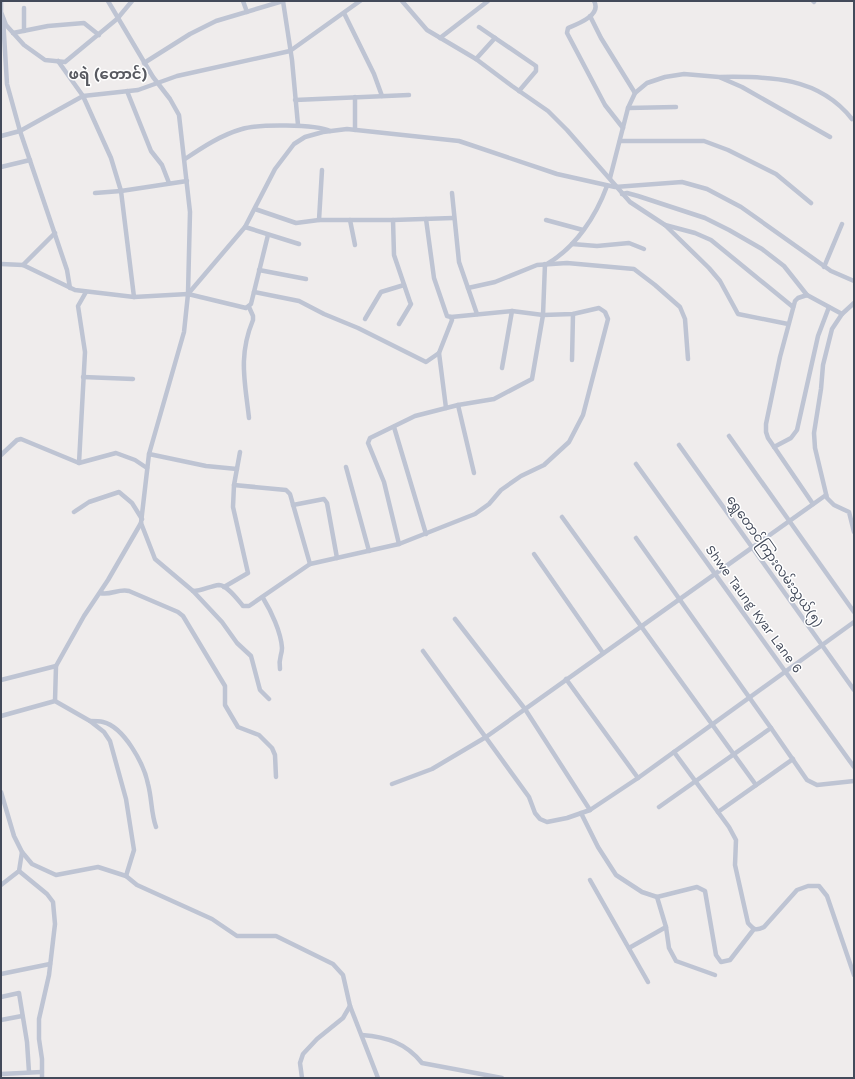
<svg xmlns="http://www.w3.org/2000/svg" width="855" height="1079" font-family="'Work Sans','Noto Sans Myanmar',sans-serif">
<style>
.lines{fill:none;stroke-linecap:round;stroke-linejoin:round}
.minor{stroke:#bec4d3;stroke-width:4.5}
.labels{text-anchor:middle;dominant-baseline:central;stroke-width:3;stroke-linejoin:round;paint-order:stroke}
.street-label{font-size:13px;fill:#434a5a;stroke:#fff}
.quarter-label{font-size:15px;font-weight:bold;fill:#585a61;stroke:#fff}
</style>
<rect width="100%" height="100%" fill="#efecec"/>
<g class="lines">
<!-- minor -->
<g class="minor">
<path d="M1,1V12L6,25L24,45L45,60L65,62L117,19L132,1"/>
<path d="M108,1L153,77L170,99L179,115L190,212L188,294L184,332L149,454L141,523L155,559L193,591L222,622L237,643L251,656L260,690L269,699"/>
<path d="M243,1L247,12"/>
<path d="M283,1L292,60L298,125"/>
<path d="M402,1L427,30L476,59L512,86L548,111L567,130L630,202L665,225L709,268L720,281L738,314L788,324"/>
<path d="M594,1C602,15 578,24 568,28L567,33L605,105L623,128"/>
<path d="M813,1L814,2"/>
<path d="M344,13L374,74L382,96"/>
<path d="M590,16L601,38L635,93"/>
<path d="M3,18L7,84L20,131L67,270L70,288"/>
<path d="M479,27L536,66V71L519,91"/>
<path d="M24,31V8"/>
<path d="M13,33L48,26L84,23L99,35"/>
<path d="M440,38L488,1"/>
<path d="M476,59L495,38"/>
<path d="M58,61L83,96L111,158L121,191L134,297"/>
<path d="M144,63L190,34L216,21L283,1"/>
<path d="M720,77C770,76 819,77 852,119"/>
<path d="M127,91L151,151L162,165L169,183"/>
<path d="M355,97V130"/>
<path d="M295,100L409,95"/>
<path d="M628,108L676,107"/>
<path d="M1,136L20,131L83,96L138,90L177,76L290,51L360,1"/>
<path d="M620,141H704L728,150L776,174L811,203"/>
<path d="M185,159C203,147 221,135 242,129C257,124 316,124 330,131"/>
<path d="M1,167L30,160"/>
<path d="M610,178L628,108L635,93L647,83L665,77L684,74L719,77L742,87L830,137"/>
<path d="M95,193L121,191L187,181"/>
<path d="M452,193L459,262L477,314"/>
<path d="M622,194L627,193L638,196L705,218L729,230L762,249L784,266L807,295"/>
<path d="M255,209L296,223L319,220H393L453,218"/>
<path d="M319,220L322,170"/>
<path d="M350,220L355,245"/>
<path d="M393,220L394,255L410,302L411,304L399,324"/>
<path d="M546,220L583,230"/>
<path d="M665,225L695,233L711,240L793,307"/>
<path d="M245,227L299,244"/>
<path d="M572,244L597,246L629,243L644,249"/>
<path d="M1,264L23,265L75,290L134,297L188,294L246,308L251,304L268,235"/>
<path d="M547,264C576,247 596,216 607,186"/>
<path d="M23,265L55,233"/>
<path d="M824,267L842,224"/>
<path d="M259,270L306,279"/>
<path d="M468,288L495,282L537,265L567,263L634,269L655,285L680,307L685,319L688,359"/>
<path d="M254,292L299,301L324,314L358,328L426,362L439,353L452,320L451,317"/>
<path d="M188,294L245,227L275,169L294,144L305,137L323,132L347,129L459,141L557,174L615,187L682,182L707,189L741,207L831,271L854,281"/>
<path d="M854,303L842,314L832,329L823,365L821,389L814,433L815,448L827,498L834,505L849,512L854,532"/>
<path d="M249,307L253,316V320C238,356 245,382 249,418"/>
<path d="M365,319L381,292L404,285"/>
<path d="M439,353L446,408"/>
<path d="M572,360L573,314"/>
<path d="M502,368L512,311"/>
<path d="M83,377L133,379"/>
<path d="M458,405L474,473"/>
<path d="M394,427L426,534"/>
<path d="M729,436L854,612"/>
<path d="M679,445L854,690"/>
<path d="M774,447L791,438L797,430L818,336L829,307"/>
<path d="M149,454L206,466L237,469"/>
<path d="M1,455L17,440L21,439L79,463L116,453L135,460L147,468"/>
<path d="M79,463L85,352L78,306L86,292"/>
<path d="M636,464L854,767"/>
<path d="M346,467L369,551"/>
<path d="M234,485L286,490L290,494L310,564"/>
<path d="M813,504L768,438L766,432V424L780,357L795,301L798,298L807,295L842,314"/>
<path d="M293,505L324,499L327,503L337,558"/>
<path d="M74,512L89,502L119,492L132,503L142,519"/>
<path d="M562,517L756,785"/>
<path d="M636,538L771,728L807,780L817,785L854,781"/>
<path d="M399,544L384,482L368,443L370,438L415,416L458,405L494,399L532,379L543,315L545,264"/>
<path d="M534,554L603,653"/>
<path d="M224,587L248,573L233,507L234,485L240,452"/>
<path d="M193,591C202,591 210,586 219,585C227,585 238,600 243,606H249L310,564L399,544L475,514L489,504L501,490L521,476L544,465L569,442L583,415L608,319L605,312L599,308L573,314L543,315L512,311L451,317L447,316L434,278L426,219"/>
<path d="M100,593C110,596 119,588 129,591L178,612L183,616L225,686V705L235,722L238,727L259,735L272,748L275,755L276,777"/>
<path d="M263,598C271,611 281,632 282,648C282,656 278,658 280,669"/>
<path d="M455,619L525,709L590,810"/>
<path d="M423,651L529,797L535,813L540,819L547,822L567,818L590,810L638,778L854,622"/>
<path d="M566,679L638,778"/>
<path d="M1,680L56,666"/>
<path d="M55,701L56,666L84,616L108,580L141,523"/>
<path d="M1,716L55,701L90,721L104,732L110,741L126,799L134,850L126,876"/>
<path d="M90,721C94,721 99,721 103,722C124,727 144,764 148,784C152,799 151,813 156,827"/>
<path d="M674,752L729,827L736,840L735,865L748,923C754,930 756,931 764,927L797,890L808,886H819L827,896L854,975"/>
<path d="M392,784L432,769L486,737L826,495"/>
<path d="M1,792L14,836L22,852L32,864L56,875L98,867L126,876L137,885L212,919L237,936H276L333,964L343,975L350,1006L378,1078"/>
<path d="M659,807L771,728"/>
<path d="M718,812L793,759"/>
<path d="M581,813L598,847L616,875L642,892L657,897L697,887L705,891L716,955L721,962L730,960L754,929"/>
<path d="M19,871L47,894L53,902L55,924L49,975L39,1019V1039L42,1059V1078"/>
<path d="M590,880L648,982"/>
<path d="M1,885L19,871L22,852"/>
<path d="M657,897L666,927L669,948L676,961L715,975"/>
<path d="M629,948L666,927"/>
<path d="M1,974L50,964"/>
<path d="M1,997L19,993L27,1042L29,1072"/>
<path d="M1,1020L22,1016"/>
<path d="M362,1035C387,1037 406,1043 422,1063L502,1078"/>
<path d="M1,1074L42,1072"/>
<path d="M302,1078L300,1063L303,1054L317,1039L343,1018L350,1006"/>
</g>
</g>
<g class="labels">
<!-- street labels -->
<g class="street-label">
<text transform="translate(775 561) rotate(55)">ရွှေတောင်ကြားလမ်းသွယ်(၅)</text>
<text transform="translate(754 609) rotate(54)">Shwe Taung Kyar Lane 6</text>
</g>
<!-- quarter labels -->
<g class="quarter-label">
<text x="108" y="74">ဖရဲ (တောင်)</text>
</g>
</g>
<!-- border -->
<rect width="855" height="1079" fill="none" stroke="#434a5a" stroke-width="4"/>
</svg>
